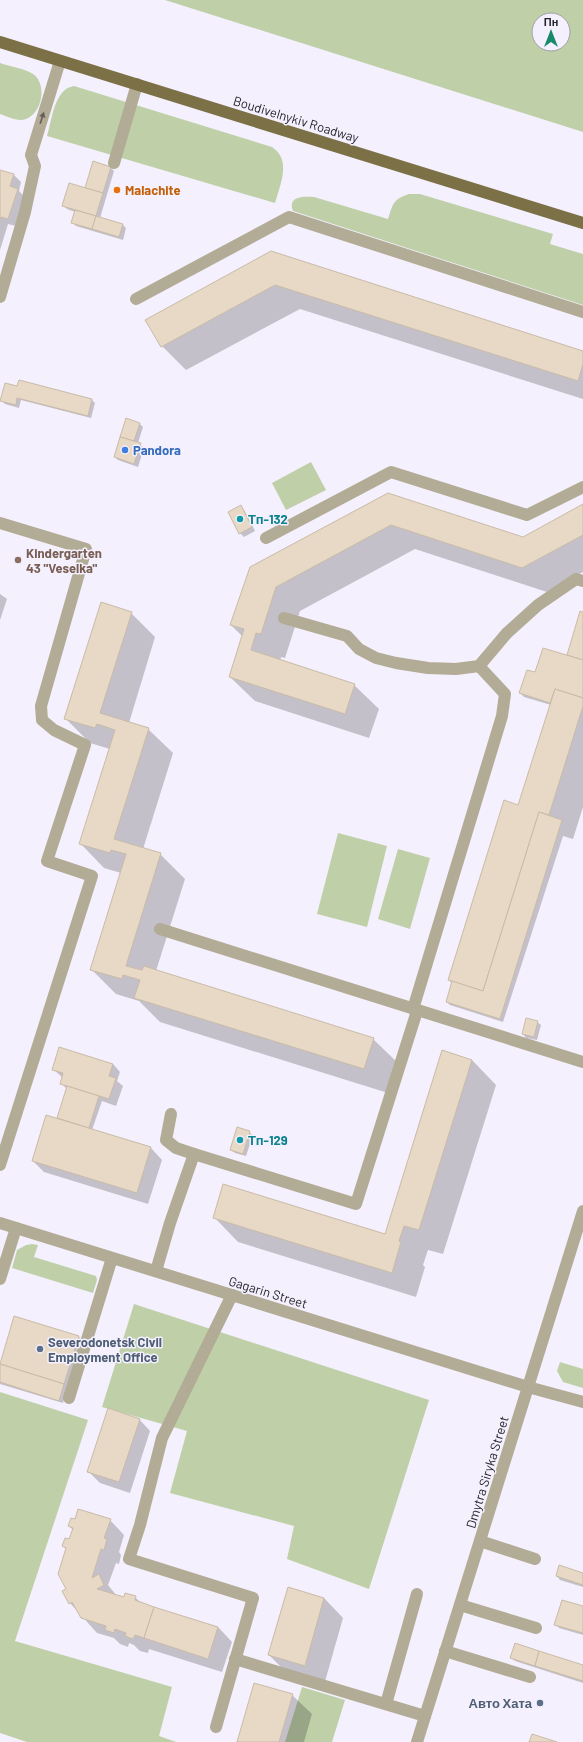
<svg xmlns="http://www.w3.org/2000/svg" width="583" height="1742" font-family="Barlow,sans-serif">
<style>
.green{fill:#bfd0a9;fill-rule:evenodd}
.shadow{fill:#0003}
.building{fill:#e7d9c5;stroke:#c9bba8}
.lines{fill:none;stroke-linecap:round;stroke-linejoin:round}
.minor{stroke:#b2ab95;stroke-width:12}
.major{stroke:#7c7047;stroke-width:12}
.oneway{fill:#65605b}
.food-dot{fill:#e8710a;stroke:#f4f0fd;stroke-width:1.5}
.shop-dot{fill:#3f7fe0;stroke:#f4f0fd;stroke-width:1.5}
.culture-dot{fill:#0f9aa8;stroke:#f4f0fd;stroke-width:1.5}
.education-dot{fill:#8d6e63;stroke:#f4f0fd;stroke-width:1.5}
.service-dot{fill:#5c6f8a;stroke:#f4f0fd;stroke-width:1.5}
.labels{text-anchor:middle;dominant-baseline:central;stroke-width:3;stroke-linejoin:round;paint-order:stroke}
.street-label{font-size:13px;fill:#26232b;stroke:#f4f0fd}
.food-label{font-size:13px;font-weight:bold;fill:#c56008;stroke:#f4f0fd;text-anchor:start}
.shop-label{font-size:13px;font-weight:bold;fill:#366cbe;stroke:#f4f0fd;text-anchor:start}
.culture-label{font-size:13px;font-weight:bold;fill:#0d838f;stroke:#f4f0fd;text-anchor:start}
.education-label{font-size:13px;font-weight:bold;fill:#785e54;stroke:#f4f0fd;text-anchor:start}
.service-label{font-size:13px;font-weight:bold;fill:#4e5e75;stroke:#f4f0fd;text-anchor:start}
</style>
<rect width="100%" height="100%" fill="#f4f0fd"/>
<!-- green -->
<g class="green">
<path d="M165,0H583V132ZM539,20H563V44H539Z"/>
<path d="M0,63C8,66 26,69 33,74C49,85 41,119 21,120C14,120 6,116 0,114Z"/>
<path d="M74,86L272,147C292,160 280,185 275,203L47,136C52,120 54,89 74,86Z"/>
<path d="M409,194H420L553,234L550,244L583,254V305L293,211C287,196 304,196 314,197L388,219C393,204 393,199 409,194Z"/>
<path d="M311,462L326,490L286,510L272,483Z"/>
<path d="M338,833L387,846L367,927L317,914Z"/>
<path d="M398,849L430,858L410,929L378,919Z"/>
<path d="M32,1244L38,1245L34,1257L96,1276L97,1280L93,1293L12,1268L17,1250L26,1245Z"/>
<path d="M134,1304L429,1400L369,1589L287,1559L294,1526L170,1493L187,1431L102,1407Z"/>
<path d="M560,1362L583,1369V1388L563,1382L557,1371Z"/>
<path d="M0,1392L88,1420L15,1641L172,1687L159,1736L176,1742H27L0,1733Z"/>
<path d="M302,1687L345,1700L332,1742H285Z"/>
</g>
<!-- shadow -->
<g class="shadow">
<path d="M110,167L114,171L100,218L123,225L126,228L123,240L76,226L72,222L75,212L67,209L63,205L85,189Z"/>
<path d="M0,171L14,175L21,182L19,191L25,197L16,226L8,224L0,250Z"/>
<path d="M271,252L583,352V399L300,309L186,370L162,346Z"/>
<path d="M6,384L92,400L95,403L91,418L21,400L19,408L5,404L1,400Z"/>
<path d="M139,423L143,427L138,443L144,448L138,467L118,460L115,457Z"/>
<path d="M388,494L523,538L583,506V572L547,592L415,549L300,611L285,658L281,657L280,661L354,685L379,709L369,738L255,701L230,677L243,637L231,625L251,568Z"/>
<path d="M240,506L244,510L255,531L244,537L240,533L229,512Z"/>
<path d="M0,594L7,599L0,620Z"/>
<path d="M131,613L155,637L129,723L148,729L173,753L143,849L160,854L185,879L156,971L373,1039L398,1063L388,1093L160,1022L139,1001L116,994L91,969L121,873L104,868L80,843L110,749L90,743L65,718Z"/>
<path d="M581,613H583V807L573,839L563,836L503,1022L450,1005L447,1002L452,984L449,980L519,806L551,705L524,697L520,693L536,674L567,657Z"/>
<path d="M537,1022L541,1025L537,1040L526,1038L523,1034Z"/>
<path d="M472,1060L496,1085L443,1254L428,1250L423,1265L425,1267L416,1297L238,1242L214,1217L386,1236Z"/>
<path d="M113,1064L120,1072L117,1081L123,1086L116,1106L102,1101L92,1130L151,1148L162,1160L148,1204L44,1172L33,1161L58,1120L67,1089L61,1083L63,1078L53,1069Z"/>
<path d="M249,1132L253,1135L246,1156L235,1153L231,1150Z"/>
<path d="M79,1337L90,1348L66,1391L63,1403L0,1384V1365Z"/>
<path d="M139,1419L150,1431L130,1493L100,1483L89,1472Z"/>
<path d="M110,1520L124,1535L119,1552L121,1555L119,1564L116,1563L108,1585L116,1595L125,1598L135,1597L142,1604L218,1627L232,1642L222,1672L149,1649L148,1653L140,1651L134,1645L129,1643L128,1647L120,1644L114,1638L97,1633L70,1603L67,1589V1549L63,1546L70,1540L73,1530L69,1526Z"/>
<path d="M583,1574V1587L560,1580L557,1576Z"/>
<path d="M324,1598L343,1618L324,1685L289,1675L269,1655Z"/>
<path d="M583,1607V1635L559,1628L556,1624Z"/>
<path d="M512,1658L583,1666V1683L515,1661Z"/>
<path d="M292,1695L312,1714L304,1742H238Z"/>
</g>
<!-- building -->
<g class="building">
<path d="M93,161L111,167L103,193L85,188Z"/>
<path d="M0,170L14,174L10,186L18,189L8,219L1,217L0,220Z"/>
<path d="M69,183L103,193L96,216L62,206Z"/>
<path d="M75,210L96,216L92,229L71,223Z"/>
<path d="M96,216L123,224L119,237L92,229Z"/>
<path d="M271,251L583,351V364L578,381L275,285L161,347L145,320Z"/>
<path d="M19,380L92,399L88,416L17,398L16,405L0,401L5,383L17,386Z"/>
<path d="M126,418L140,423L134,441L120,437Z"/>
<path d="M120,437L141,443L134,464L114,457Z"/>
<path d="M388,493L523,537L583,504V535L522,568L391,525L276,587L261,634L256,633L251,650L355,684L345,714L229,677L244,629L230,625L250,567Z"/>
<path d="M241,505L252,527L239,534L228,512Z"/>
<path d="M101,602L132,612L100,713L149,728L114,839L161,853L126,966L142,970L144,966L374,1038L364,1069L134,998L140,980L123,975L122,979L90,970L126,854L111,850L110,853L79,844L115,730L97,724L95,728L64,719Z"/>
<path d="M580,611L583,612V660L567,655Z"/>
<path d="M543,648L583,660V698L555,689L550,703L519,693L527,670L535,672Z"/>
<path d="M555,689L583,698V706L549,815L539,812L483,991L448,980L504,800L518,805Z"/>
<path d="M539,812L562,820L500,1019L446,1002L452,981L483,991Z"/>
<path d="M526,1018L538,1021L534,1037L522,1034Z"/>
<path d="M59,1047L113,1064L109,1076L116,1078L109,1099L60,1084L63,1073L52,1070Z"/>
<path d="M442,1050L472,1060L419,1230L404,1226L399,1241L401,1242L392,1273L213,1218L223,1184L385,1234Z"/>
<path d="M67,1086L99,1096L89,1128L57,1118Z"/>
<path d="M46,1115L151,1147L137,1193L32,1161Z"/>
<path d="M237,1127L250,1131L243,1154L230,1150Z"/>
<path d="M14,1316L79,1336L64,1384L0,1364Z"/>
<path d="M0,1364L64,1384L59,1401L0,1382Z"/>
<path d="M108,1408L140,1419L119,1482L87,1472Z"/>
<path d="M78,1509L111,1519L104,1538L107,1539L104,1550L101,1549L92,1578L99,1574L104,1585L97,1589L124,1597L125,1593L136,1596L135,1600L154,1607L144,1638L135,1635L133,1639L125,1636L126,1633L115,1629L114,1633L105,1630L106,1626L81,1618L72,1602L69,1604L62,1591L66,1589L58,1574L66,1548L62,1546L65,1538L69,1539L73,1528L68,1526L71,1518L75,1519Z"/>
<path d="M559,1565L583,1573V1585L556,1576Z"/>
<path d="M288,1587L324,1598L305,1666L268,1655Z"/>
<path d="M562,1600L583,1606V1633L554,1625Z"/>
<path d="M154,1607L218,1627L208,1659L144,1638Z"/>
<path d="M515,1643L539,1651L535,1666L510,1658Z"/>
<path d="M539,1651L583,1665V1681L535,1666Z"/>
<path d="M254,1683L293,1694L279,1742H237Z"/>
<path d="M532,1734L557,1742H529Z"/>
</g>
<g class="lines">
<!-- minor -->
<g class="minor">
<path d="M114,163L137,84"/>
<path d="M0,297L25,212L35,166L31,155L60,61"/>
<path d="M136,299L289,217L583,312"/>
<path d="M0,523L86,549L41,706L42,720L54,730L85,745L47,861L92,876L0,1165"/>
<path d="M266,538L391,472L527,515L583,487"/>
<path d="M284,618L347,636L359,649L376,658L396,663L428,668L456,669L479,666L507,633L538,605L576,579L583,581"/>
<path d="M160,929L583,1062"/>
<path d="M413,1009L502,716L505,694L479,666"/>
<path d="M171,1114L166,1140L176,1148L194,1154"/>
<path d="M0,1223L528,1387L583,1402"/>
<path d="M156,1271L170,1223L194,1154L356,1204L417,1011"/>
<path d="M0,1279L16,1228"/>
<path d="M69,1398L112,1258"/>
<path d="M480,1541L535,1559"/>
<path d="M460,1605L536,1628"/>
<path d="M445,1651L530,1677"/>
<path d="M235,1659L425,1716"/>
<path d="M386,1704L417,1594"/>
<path d="M216,1727L253,1598L129,1559L140,1525L162,1438L232,1295"/>
<path d="M417,1742L583,1211"/>
</g>
<!-- major -->
<path class="major" d="M0,42L583,223"/>
</g>
<!-- one-way arrows -->
<defs><path id="oneway-solid" d="M-6-.8H1V-3.2L6.5 0L1 3.2V.8H-6Z"/></defs>
<use class="oneway" href="#oneway-solid" transform="translate(42 118) rotate(-72)"/>
<!-- markers -->
<circle class="food-dot" cx="117" cy="190" r="4"/>
<circle class="shop-dot" cx="125" cy="450" r="4"/>
<g class="culture-dot">
<circle cx="240" cy="519" r="4"/>
<circle cx="240" cy="1140" r="4"/>
</g>
<circle class="education-dot" cx="18" cy="560" r="4"/>
<g class="service-dot">
<circle cx="40" cy="1349" r="4"/>
<circle cx="540" cy="1703" r="4"/>
</g>
<g class="labels">
<!-- street labels -->
<g class="street-label">
<text transform="translate(296 119) rotate(17)">Boudivelnykiv Roadway</text>
<text transform="translate(268 1292) rotate(17)">Gagarin Street</text>
<text transform="translate(487 1472) rotate(-73)">Dmytra Siryka Street</text>
</g>
<!-- food labels -->
<g class="food-label">
<text x="125" y="190">Malachite</text>
</g>
<!-- shop labels -->
<g class="shop-label">
<text x="133" y="450">Pandora</text>
</g>
<!-- culture labels -->
<g class="culture-label">
<text x="248" y="519">Тп-132</text>
<text x="248" y="1140">Тп-129</text>
</g>
<!-- education labels -->
<g class="education-label">
<text x="26" y="553">Kindergarten<tspan x="26" dy="15">43 "Veselka"</tspan></text>
</g>
<!-- service labels -->
<g class="service-label">
<text x="48" y="1342">Severodonetsk Civil<tspan x="48" dy="15">Employment Office</tspan></text>
<text x="532" y="1703" text-anchor="end">Авто Хата</text>
</g>
</g>
<!-- north arrow -->
<g transform="translate(551 32)"><circle r="19" fill="#f4f0fd" stroke="#a29ea9"/>
<path d="M0-3L7 15L0 10L-7 15Z" fill="#188a6a"/>
<text y="-6" font-size="11" font-weight="bold" text-anchor="middle" fill="#26232b">Пн</text>
</g>
</svg>
